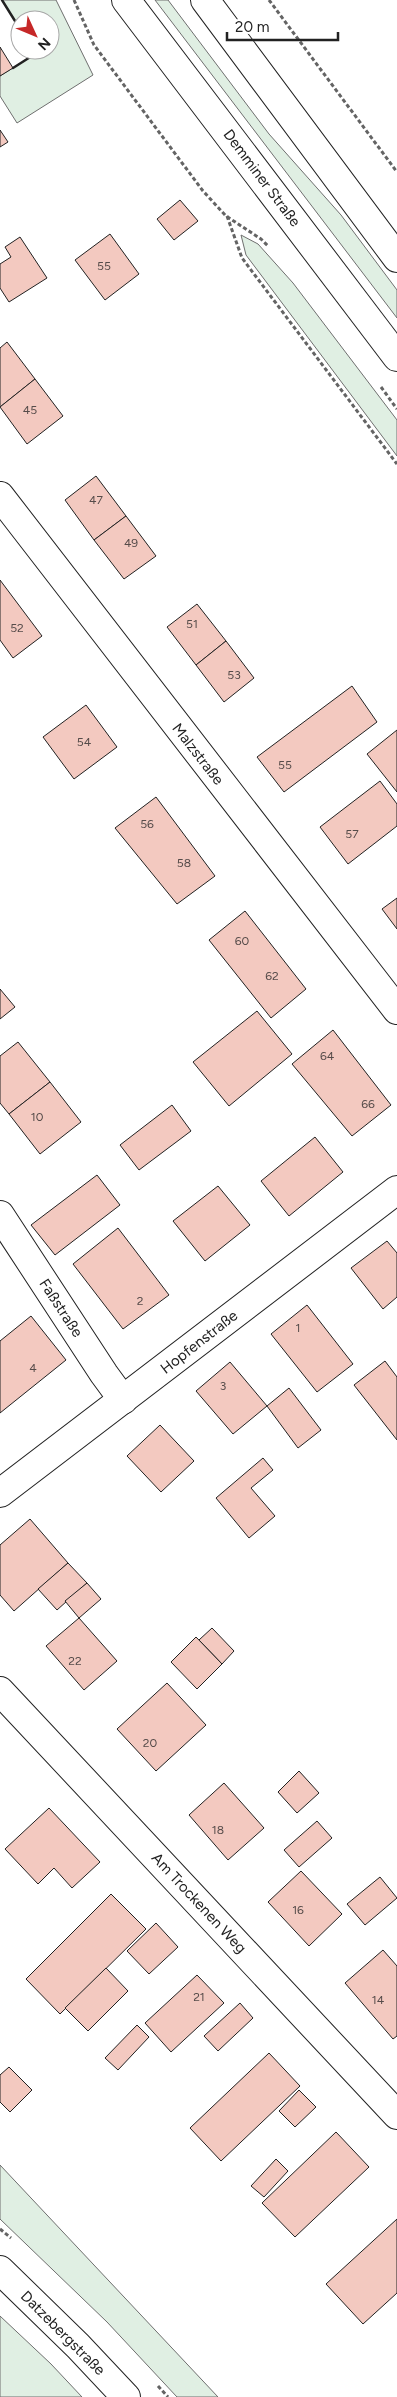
<svg xmlns="http://www.w3.org/2000/svg" width="397" height="2397" font-family="Figtree,sans-serif">
<style>
.green{fill:#e0efe3;stroke:#6f6f6f}
.building{fill:#f3c9c0;stroke:#222}
.lines{fill:none;stroke-linecap:round;stroke-linejoin:round}
.street-casing{stroke:#222;stroke-width:30}
.secondary-casing{stroke:#222;stroke-width:30}
.path{stroke:#646464;stroke-width:3;stroke-dasharray:4 2.5;stroke-linecap:butt}
.street{stroke:#fff;stroke-width:28}
.secondary{stroke:#fff;stroke-width:28}
.wall{stroke:#222;stroke-width:2.5}
.labels{text-anchor:middle;dominant-baseline:central;stroke-width:4;stroke-linejoin:round;paint-order:stroke}
.number-label{font-size:12px;fill:#564c4a}
.street-label{font-size:15px;fill:#222;stroke:#fff}
</style>
<rect width="100%" height="100%" fill="#fff"/>
<!-- green -->
<g class="green">
<path d="M2,0H56L93,75L17,123L0,96V76L35,54L33,50H50V20H20V29Z"/>
<path d="M155,0H168L269,134L341,215L397,290V318Z"/>
<path d="M241,235L258,244L293,283L397,420V456L246,255Z"/>
<path d="M0,2165L218,2397H177L107,2322L0,2219Z"/>
<path d="M0,2316L51,2364L82,2397H0Z"/>
</g>
<!-- building -->
<g class="building">
<path d="M0,47L13,68L0,76Z"/>
<path d="M0,130L8,142L0,147Z"/>
<path d="M180,200L198,221L174,240L157,219Z"/>
<path d="M110,234L139,274L105,300L75,260Z"/>
<path d="M20,237L47,278L9,302L0,288V264L11,257L5,247Z"/>
<path d="M7,342L35,379L0,407V348Z"/>
<path d="M35,379L63,416L27,444L0,407Z"/>
<path d="M96,476L126,516L94,540L65,500Z"/>
<path d="M126,516L156,556L124,579L94,540Z"/>
<path d="M0,580L42,636L13,658L0,640Z"/>
<path d="M197,604L226,641L196,665L167,627Z"/>
<path d="M226,641L254,678L224,702L196,665Z"/>
<path d="M352,686L377,722L284,792L257,757Z"/>
<path d="M86,705L117,747L74,779L43,737Z"/>
<path d="M397,730V792L367,754Z"/>
<path d="M380,781L397,804V826L348,864L320,827Z"/>
<path d="M156,797L215,876L177,904L115,828Z"/>
<path d="M397,898V929L382,909Z"/>
<path d="M245,911L306,989L271,1018L209,940Z"/>
<path d="M0,989L15,1007L0,1019Z"/>
<path d="M257,1011L292,1054L229,1106L193,1062Z"/>
<path d="M333,1030L391,1105L352,1136L292,1064Z"/>
<path d="M18,1042L50,1082L9,1114L0,1103V1056Z"/>
<path d="M50,1082L81,1122L40,1154L9,1114Z"/>
<path d="M172,1105L191,1131L139,1170L120,1145Z"/>
<path d="M315,1137L343,1172L289,1216L261,1181Z"/>
<path d="M97,1175L120,1205L55,1255L31,1225Z"/>
<path d="M218,1186L250,1225L205,1261L173,1221Z"/>
<path d="M118,1228L169,1295L123,1329L73,1264Z"/>
<path d="M387,1241L397,1253V1297L383,1309L351,1268Z"/>
<path d="M307,1305L353,1364L317,1392L271,1334Z"/>
<path d="M31,1316L66,1360L0,1413V1341Z"/>
<path d="M385,1361L397,1377V1440L354,1385Z"/>
<path d="M230,1362L267,1406L233,1434L196,1391Z"/>
<path d="M289,1388L321,1430L298,1448L267,1406Z"/>
<path d="M160,1425L194,1461L161,1492L127,1456Z"/>
<path d="M263,1458L273,1470L251,1488L275,1516L249,1538L216,1498Z"/>
<path d="M30,1519L68,1563L14,1611L0,1595V1545Z"/>
<path d="M68,1563L87,1583L57,1610L38,1589Z"/>
<path d="M87,1583L101,1599L79,1618L65,1601Z"/>
<path d="M79,1618L117,1661L84,1690L46,1646Z"/>
<path d="M212,1628L234,1651L222,1664L199,1640Z"/>
<path d="M196,1637L222,1664L197,1689L171,1662Z"/>
<path d="M167,1683L206,1725L156,1771L117,1729Z"/>
<path d="M299,1771L319,1793L297,1813L278,1792Z"/>
<path d="M224,1783L264,1828L228,1860L189,1815Z"/>
<path d="M49,1808L100,1862L72,1888L54,1868L38,1884L5,1849Z"/>
<path d="M317,1821L332,1838L299,1867L284,1850Z"/>
<path d="M301,1871L342,1914L309,1946L268,1902Z"/>
<path d="M380,1877L397,1898L365,1925L347,1904Z"/>
<path d="M111,1894L146,1929L60,2014L26,1979Z"/>
<path d="M156,1923L178,1947L149,1974L127,1951Z"/>
<path d="M383,1950L397,1966V2036L393,2039L345,1983Z"/>
<path d="M106,1968L128,1991L88,2031L65,2008Z"/>
<path d="M197,1975L224,2003L171,2052L145,2023Z"/>
<path d="M240,2003L253,2018L218,2051L204,2036Z"/>
<path d="M137,2025L149,2037L118,2070L105,2058Z"/>
<path d="M269,2053L300,2086L221,2161L190,2128Z"/>
<path d="M9,2067L32,2090L10,2112L0,2102V2075Z"/>
<path d="M299,2090L316,2107L295,2127L279,2111Z"/>
<path d="M336,2132L369,2167L295,2237L262,2203Z"/>
<path d="M276,2159L288,2171L264,2197L251,2186Z"/>
<path d="M397,2219V2293L363,2324L326,2284Z"/>
</g>
<g class="lines">
<!-- street casing -->
<g class="street-casing">
<g id="street">
<path d="M0,496L397,1010"/>
<path d="M0,1215L104,1374L123,1400"/>
<path d="M0,1493L397,1190"/>
<path d="M0,1691L397,2115"/>
<path d="M0,2270L78,2346L126,2397"/>
</g>
</g>
<!-- secondary casing -->
<g class="secondary-casing">
<g id="secondary">
<path d="M126,0L397,357"/>
<path d="M205,0L397,258"/>
</g>
</g>
<!-- path -->
<g class="path">
<path d="M74,0L94,45L203,191L226,216L261,239L268,246"/>
<path d="M269,0L397,172"/>
<path d="M227,216L242,258L397,464"/>
<path d="M381,387L397,409"/>
<path d="M0,2229L11,2238"/>
<path d="M158,2386L168,2397"/>
</g>
<!-- street -->
<use href="#street" class="street"/>
<!-- secondary -->
<use href="#secondary" class="secondary"/>
<!-- wall -->
<g class="wall">
<path d="M2,0L20,29"/>
<path d="M13,68L35,54L33,50"/>
</g>
</g>
<g class="labels">
<!-- number labels -->
<g class="number-label">
<text x="104" y="266">55</text>
<text x="30" y="410">45</text>
<text x="96" y="500">47</text>
<text x="131" y="543">49</text>
<text x="192" y="624">51</text>
<text x="17" y="628">52</text>
<text x="234" y="675">53</text>
<text x="84" y="742">54</text>
<text x="285" y="765">55</text>
<text x="147" y="824">56</text>
<text x="352" y="834">57</text>
<text x="184" y="863">58</text>
<text x="242" y="941">60</text>
<text x="272" y="976">62</text>
<text x="327" y="1056">64</text>
<text x="368" y="1104">66</text>
<text x="37" y="1117">10</text>
<text x="140" y="1301">2</text>
<text x="298" y="1328">1</text>
<text x="33" y="1368">4</text>
<text x="223" y="1386">3</text>
<text x="75" y="1661">22</text>
<text x="150" y="1743">20</text>
<text x="218" y="1830">18</text>
<text x="298" y="1910">16</text>
<text x="199" y="1997">21</text>
<text x="378" y="2000">14</text>
</g>
<!-- street labels -->
<g class="street-label">
<text transform="translate(262 178) rotate(53)">Demminer Straße</text>
<text transform="translate(198 754) rotate(52)">Malzstraße</text>
<text transform="translate(61 1308) rotate(57)">Faßstraße</text>
<text transform="translate(199 1342) rotate(-38)">Hopfenstraße</text>
<text transform="translate(199 1903) rotate(47)">Am Trockenen Weg</text>
<text transform="translate(63 2333) rotate(45)">Datzebergstraße</text>
</g>
</g>
<!-- north arrow -->
<g transform="translate(35 35) rotate(134)"><circle r="24" fill="#ffffff" stroke="#a7a7a7"/>
<path d="M0-4L9 19L0 12L-9 19Z" fill="#c62828"/>
<text y="-8" font-size="14" font-weight="bold" text-anchor="middle" fill="#222222">N</text>
</g>
<!-- scale -->
<path d="M227 32v8h111v-8" fill="none" stroke="#222222" stroke-width="2.5"/>
<text x="235" y="32" font-size="15" fill="#222222" stroke="#ffffff" stroke-width="4" paint-order="stroke">20 m</text>
</svg>
